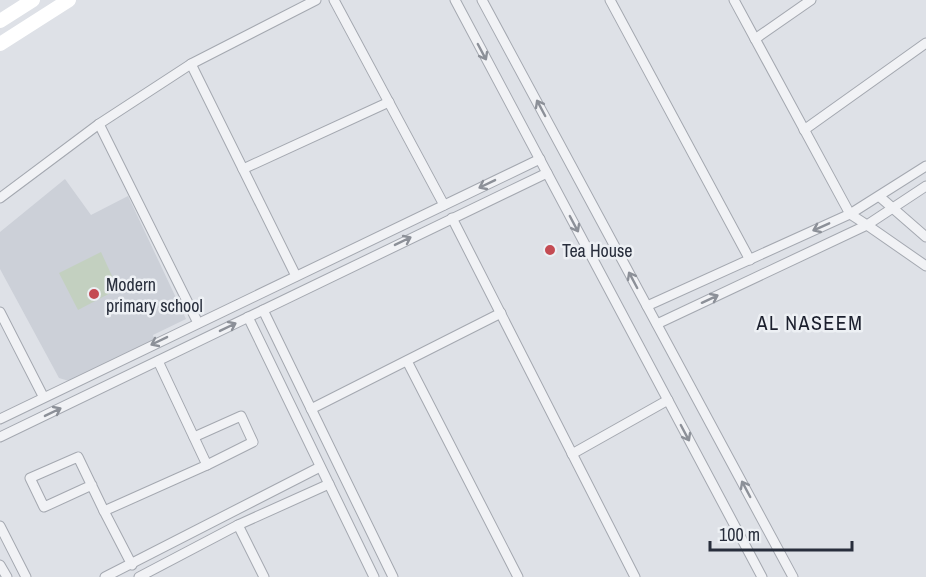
<svg xmlns="http://www.w3.org/2000/svg" width="926" height="577" font-family="'Archivo Narrow',sans-serif">
<style>
.built{fill:#ccd0d8}
.green{fill:#c3d0c0}
.lines{fill:none;stroke-linecap:round;stroke-linejoin:round}
.minor-casing{stroke:#a4a8b0;stroke-width:11}
.minor{stroke:#f1f2f5;stroke-width:9}
.secondary{stroke:#fff;stroke-width:14}
.oneway{stroke:#8c9098}
.poi-dot{fill:#c44b53;stroke:#edf0f4;stroke-width:2}
.labels{text-anchor:middle;dominant-baseline:central;stroke-width:5;stroke-linejoin:round;paint-order:stroke}
.poi-label{font-size:18px;fill:#282e3c;stroke:#edf0f4;text-anchor:start}
.neighbourhood-label{font-size:20px;letter-spacing:1.5px;fill:#1b1f2d;stroke:#edf0f4}
</style>
<rect width="100%" height="100%" fill="#dee1e7"/>
<!-- built -->
<path class="built" d="M65,179L91,215L128,196L186,319L153,335L155,341L69,381L59,378L0,269V232Z"/>
<!-- green -->
<path class="green" d="M101,252L118,289L78,310L59,273Z"/>
<g class="lines">
<!-- minor casing -->
<g class="minor-casing">
<g id="minor">
<path d="M334,0L444,205"/>
<path d="M455,0L762,577"/>
<path d="M482,0L793,577"/>
<path d="M610,0L750,260"/>
<path d="M734,0L850,214L867,225L926,186"/>
<path d="M755,39L811,0"/>
<path d="M191,64L296,276"/>
<path d="M99,124L198,323"/>
<path d="M804,130L926,43"/>
<path d="M243,169L389,102"/>
<path d="M880,197L926,237"/>
<path d="M0,198L99,124L191,64L316,0"/>
<path d="M452,218L635,577"/>
<path d="M647,306L850,214L926,166"/>
<path d="M263,310L393,577"/>
<path d="M0,312L43,396"/>
<path d="M248,317L374,577"/>
<path d="M657,324L867,225L926,266"/>
<path d="M407,361L518,577"/>
<path d="M311,409L501,313"/>
<path d="M0,419L540,159"/>
<path d="M0,437L547,173"/>
<path d="M194,437L241,416L253,442L207,465"/>
<path d="M572,454L668,400"/>
<path d="M92,485L44,507L30,478L78,457L104,511L207,465L158,361"/>
<path d="M104,511L132,565"/>
<path d="M238,525L264,577"/>
<path d="M0,526L26,577"/>
<path d="M0,565L7,577"/>
<path d="M105,577L320,467"/>
<path d="M139,577L238,525L329,484"/>
</g>
</g>
<!-- minor -->
<use href="#minor" class="minor"/>
<!-- secondary -->
<g class="secondary">
<path d="M0,21L33,0"/>
<path d="M0,44L69,0"/>
</g>
</g>
<!-- one-way arrows -->
<defs><path id="oneway-shaft" d="M-6 0H5M1.5-3L5.5 0L1.5 3" fill="none" stroke-width="1.6" stroke-linecap="round" stroke-linejoin="round" transform="scale(1.5)"/></defs>
<g class="oneway">
<use href="#oneway-shaft" transform="translate(482 52) rotate(62)"/>
<use href="#oneway-shaft" transform="translate(541 108) rotate(-118)"/>
<use href="#oneway-shaft" transform="translate(487 184) rotate(154)"/>
<use href="#oneway-shaft" transform="translate(574 224) rotate(62)"/>
<use href="#oneway-shaft" transform="translate(821 227) rotate(156)"/>
<use href="#oneway-shaft" transform="translate(403 241) rotate(-26)"/>
<use href="#oneway-shaft" transform="translate(633 280) rotate(-118)"/>
<use href="#oneway-shaft" transform="translate(710 299) rotate(-25)"/>
<use href="#oneway-shaft" transform="translate(228 327) rotate(-26)"/>
<use href="#oneway-shaft" transform="translate(159 341) rotate(154)"/>
<use href="#oneway-shaft" transform="translate(53 412) rotate(-26)"/>
<use href="#oneway-shaft" transform="translate(685 433) rotate(62)"/>
<use href="#oneway-shaft" transform="translate(746 489) rotate(-118)"/>
</g>
<!-- markers -->
<g class="poi-dot">
<circle cx="550" cy="250" r="6"/>
<circle cx="94" cy="294" r="6"/>
</g>
<g class="labels">
<!-- poi labels -->
<g class="poi-label">
<text x="562" y="250">Tea House</text>
<text x="106" y="284">Modern<tspan x="106" dy="21">primary school</tspan></text>
</g>
<!-- neighbourhood labels -->
<g class="neighbourhood-label">
<text x="810" y="322">AL NASEEM</text>
</g>
</g>
<!-- scale -->
<path d="M710 541v9h142v-9" fill="none" stroke="#282e3c" stroke-width="3"/>
<text x="719" y="541" font-size="18" fill="#282e3c" stroke="#edf0f4" stroke-width="4.5" paint-order="stroke">100 m</text>
</svg>
